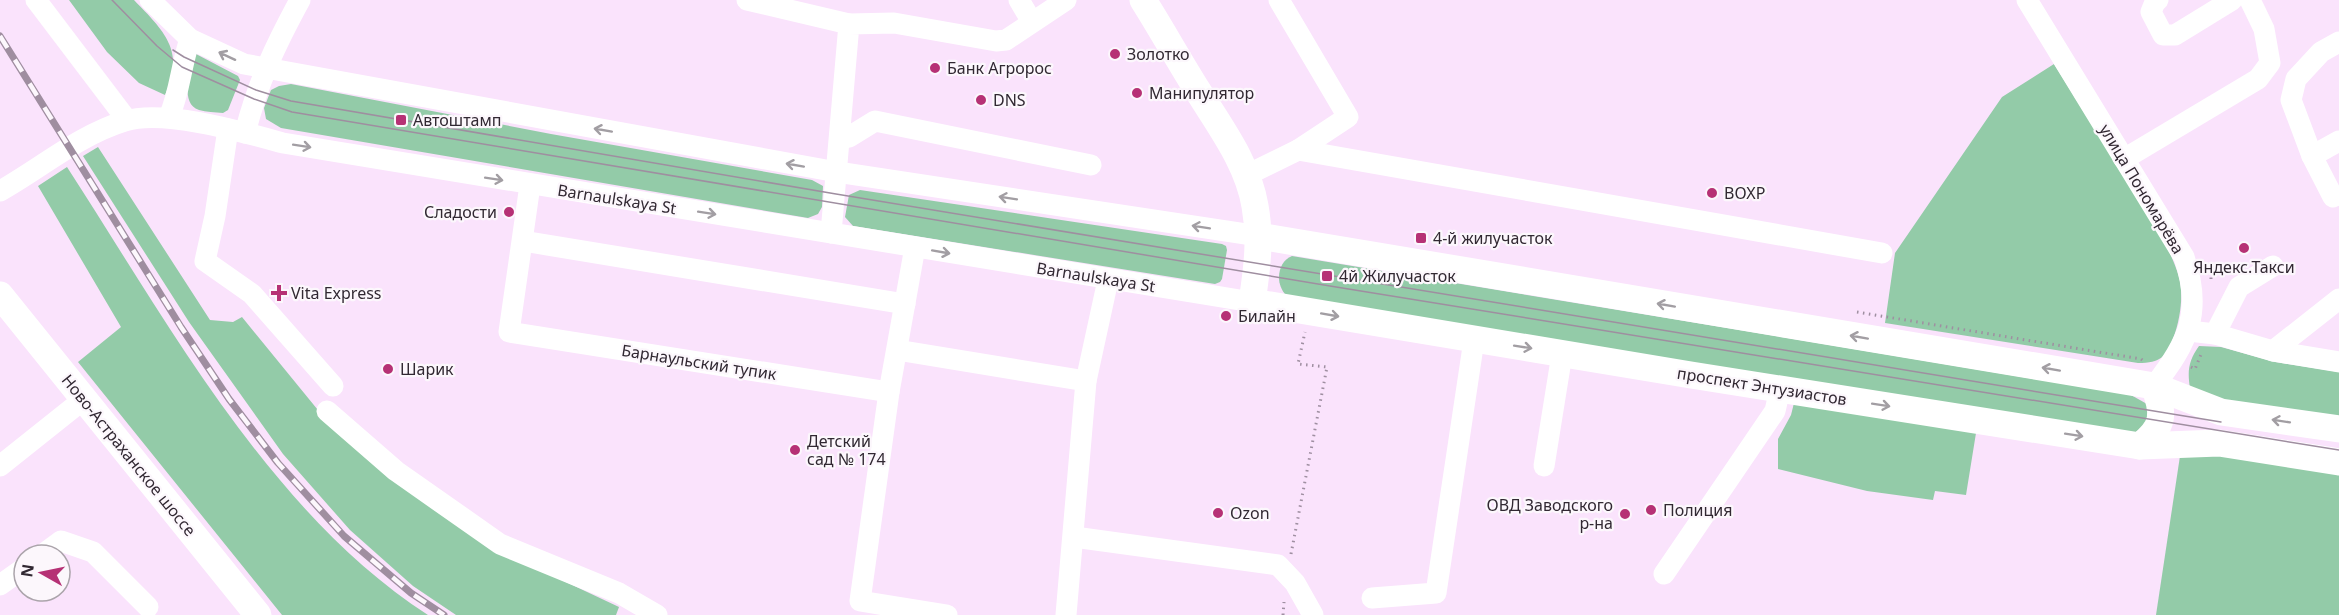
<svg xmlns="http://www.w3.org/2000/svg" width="2339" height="615" font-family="'Noto Sans',sans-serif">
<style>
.green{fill:#93cba8}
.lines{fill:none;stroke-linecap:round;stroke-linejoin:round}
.path{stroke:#9f8fa1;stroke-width:3;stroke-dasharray:1.5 4.5;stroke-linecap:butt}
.minor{stroke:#fff;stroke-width:21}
.major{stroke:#fff;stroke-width:27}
.tram{stroke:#9f8ea0;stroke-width:1.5}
.rail-casing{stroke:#9f8ea0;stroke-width:7}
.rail{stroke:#fcf7fc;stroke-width:4.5;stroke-dasharray:14;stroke-linecap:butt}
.oneway{stroke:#a29ea3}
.poi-dot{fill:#b63175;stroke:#fcf7fc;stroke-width:2}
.labels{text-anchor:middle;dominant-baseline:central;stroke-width:4.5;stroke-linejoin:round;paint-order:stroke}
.poi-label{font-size:16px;fill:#312832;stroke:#fcf7fc;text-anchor:start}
.street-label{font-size:16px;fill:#312832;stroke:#fcf7fc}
</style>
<rect width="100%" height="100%" fill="#fae3fc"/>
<!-- green -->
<g class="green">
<path d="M69,0H134C164,31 186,51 165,95L139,83L107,52Z"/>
<path d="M196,54L238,76L240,80L228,110L223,113C215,112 206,112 199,110C180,104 190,72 191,57Z"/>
<path d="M2054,64C2080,106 2106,147 2132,189C2149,217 2170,246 2179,277C2184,294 2180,320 2174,336C2166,357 2161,363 2138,363L1885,323L1895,253L2002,97Z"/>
<path d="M291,84L551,134L812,180L823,186L822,207L818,214L808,218L281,128L266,119L264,108L271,90L279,86Z"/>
<path d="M98,147L210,320L233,322L242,317L322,415L498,550L619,607L616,615H456L413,586L350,530L283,454L189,322L83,156Z"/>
<path d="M67,167C167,321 270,513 428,615H282L78,362L121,327L38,186Z"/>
<path d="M860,190L1222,244L1226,246L1227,250L1222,279L1220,282L1215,284L853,226L845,217L849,195Z"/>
<path d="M1292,256L2131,395L2147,404L2149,421L2131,436L1286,295C1275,284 1277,262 1292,256Z"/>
<path d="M2199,346L2221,347L2275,362L2339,372V419L2223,401L2190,388C2187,370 2189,360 2199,346Z"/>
<path d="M1794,403L1976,433L1966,495L1935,491L1933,500L1867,491L1778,469V439L1791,415Z"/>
<path d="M2217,452L2339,471V615H2156L2180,456Z"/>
</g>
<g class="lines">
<!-- path -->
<g class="path">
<path d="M2207,267L2211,272V283"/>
<path d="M1857,312L2141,359L2145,362"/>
<path d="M2191,367L2195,369L2202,352"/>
<path d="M1291,554L1327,367L1298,364L1305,332"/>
<path d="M1283,615L1284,602"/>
</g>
<!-- minor -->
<g class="minor">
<path d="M36,0L127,120"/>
<path d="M150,0L190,39L244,64L837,172L1259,236"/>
<path d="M747,0L849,24"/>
<path d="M1019,0L1032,22"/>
<path d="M1279,0L1348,117L1298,150"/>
<path d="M2027,0L2184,257C2203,312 2188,343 2154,386"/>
<path d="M2158,0L2155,2L2151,12L2163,35H2175L2232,0"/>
<path d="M169,117C180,92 181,65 190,39"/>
<path d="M228,129L215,216L205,261L252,294L333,386"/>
<path d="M245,133C258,82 275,46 300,0"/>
<path d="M840,139L849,137L875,121L1091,165"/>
<path d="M2312,156L2339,141"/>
<path d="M2124,159L2258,79L2270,63L2264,29L2250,0"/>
<path d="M1247,175L1298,150L1882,253"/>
<path d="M530,185L509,332L889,392"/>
<path d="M0,191C41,168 79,135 125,121C164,109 243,132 283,143L1252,302"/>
<path d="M2333,197L2312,156L2291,100L2296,79L2321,52L2339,42"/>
<path d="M831,233L849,24L894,23L996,41L1006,40L1066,0"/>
<path d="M523,241L905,304"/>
<path d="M915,247L889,392L860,601L947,615"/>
<path d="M2189,331L2215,334L2273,351L2339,362"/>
<path d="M2215,334L2239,287L2273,266"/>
<path d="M897,350L1086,381L1066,615"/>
<path d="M2273,351L2339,299"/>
<path d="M1086,381L1108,280"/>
<path d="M327,411L396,471L500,544L619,593L657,615"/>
<path d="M0,466L84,399"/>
<path d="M1544,466L1562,354"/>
<path d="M1074,537L1278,565L1295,583L1313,615"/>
<path d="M42,555L61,541L93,552L148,607"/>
<path d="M1664,574L1775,411L1780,389"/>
<path d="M0,585L24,568"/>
<path d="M1372,598L1436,593L1474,340"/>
</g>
<!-- major -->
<g class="major">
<path d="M1143,0C1162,30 1179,61 1198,91C1220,127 1248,163 1255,206C1261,239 1257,269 1252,302L1691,375L2140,446L2219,443L2339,462"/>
<path d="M1259,236L2154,386L2221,412L2339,429"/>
<path d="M0,295L258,615"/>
<path d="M2140,446C2164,427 2165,414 2154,386"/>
</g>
<!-- tram -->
<g class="tram">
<path d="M112,0L157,46L182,67L254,99L292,112L1330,286L2339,450"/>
<path d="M173,50L184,57L256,90L291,101L836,194L2221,422"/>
</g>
<!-- rail casing -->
<g class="rail-casing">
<path id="rail" d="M0,36L181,327L229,399L278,463L344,536L411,593L444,615"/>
</g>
<!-- rail -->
<use href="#rail" class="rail"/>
</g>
<!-- one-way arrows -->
<defs><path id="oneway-shaft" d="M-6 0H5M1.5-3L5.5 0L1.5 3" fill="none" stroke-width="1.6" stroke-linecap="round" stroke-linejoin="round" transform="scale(1.5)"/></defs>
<g class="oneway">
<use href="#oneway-shaft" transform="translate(227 56) rotate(-155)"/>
<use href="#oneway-shaft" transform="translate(603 130) rotate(-170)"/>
<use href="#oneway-shaft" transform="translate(302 146) rotate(9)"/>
<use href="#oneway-shaft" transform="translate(795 165) rotate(-170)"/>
<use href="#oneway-shaft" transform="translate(494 179) rotate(9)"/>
<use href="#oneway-shaft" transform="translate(1008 198) rotate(-171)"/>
<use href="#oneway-shaft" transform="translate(707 213) rotate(9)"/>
<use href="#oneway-shaft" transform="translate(1201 227) rotate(-171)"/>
<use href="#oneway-shaft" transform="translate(941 252) rotate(10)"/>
<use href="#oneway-shaft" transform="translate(1666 305) rotate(-170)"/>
<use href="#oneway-shaft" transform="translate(1330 315) rotate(10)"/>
<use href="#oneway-shaft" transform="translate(1859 337) rotate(-170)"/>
<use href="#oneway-shaft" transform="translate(1523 347) rotate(9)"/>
<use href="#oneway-shaft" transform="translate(2051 369) rotate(-170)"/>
<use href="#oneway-shaft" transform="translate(1881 405) rotate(9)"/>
<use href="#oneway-shaft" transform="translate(2281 421) rotate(-171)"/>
<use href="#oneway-shaft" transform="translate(2074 435) rotate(9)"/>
</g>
<!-- markers -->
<g class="poi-dot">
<circle cx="1115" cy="54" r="6"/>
<circle cx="935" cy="68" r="6"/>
<circle cx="1137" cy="93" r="6"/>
<circle cx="981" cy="100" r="6"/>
<rect x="395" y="114" width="12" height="12" rx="3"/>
<circle cx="1712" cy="193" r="6"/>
<circle cx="509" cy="212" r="6"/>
<rect x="1415" y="232" width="12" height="12" rx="3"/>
<circle cx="2244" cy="248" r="6"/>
<rect x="1321" y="270" width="12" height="12" rx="3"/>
<path d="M276 284h6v6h6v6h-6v6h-6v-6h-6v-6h6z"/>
<circle cx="1226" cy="316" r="6"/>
<circle cx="388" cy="369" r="6"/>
<circle cx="795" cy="450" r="6"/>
<circle cx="1651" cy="510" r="6"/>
<circle cx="1218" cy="513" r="6"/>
<circle cx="1625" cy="514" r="6"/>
</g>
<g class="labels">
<!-- poi labels -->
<g class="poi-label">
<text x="1127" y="54">Золотко</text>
<text x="947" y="68">Банк Агророс</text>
<text x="1149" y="93">Манипулятор</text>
<text x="993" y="100">DNS</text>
<text x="413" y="120">Автоштамп</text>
<text x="1724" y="193">ВОХР</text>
<text x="497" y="212" text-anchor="end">Сладости</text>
<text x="1433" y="238">4-й жилучасток</text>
<text x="2244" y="267" text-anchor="middle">Яндекс.Такси</text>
<text x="1339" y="276">4й Жилучасток</text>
<text x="291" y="293">Vita Express</text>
<text x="1238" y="316">Билайн</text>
<text x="400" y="369">Шарик</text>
<text x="807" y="441">Детский<tspan x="807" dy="18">сад № 174</tspan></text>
<text x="1613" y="505" text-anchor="end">ОВД Заводского<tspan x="1613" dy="18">р-на</tspan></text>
<text x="1663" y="510">Полиция</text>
<text x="1230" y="513">Ozon</text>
</g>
<!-- street labels -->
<g class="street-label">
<text transform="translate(2142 189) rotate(59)">улица Пономарёва</text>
<text transform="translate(617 199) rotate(9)">Barnaulskaya St</text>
<text transform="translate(1096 277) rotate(9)">Barnaulskaya St</text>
<text transform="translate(699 362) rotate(9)">Барнаульский тупик</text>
<text transform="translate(1762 386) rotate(9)">проспект Энтузиастов</text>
<text transform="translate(129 455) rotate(51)">Ново-Астраханское шоссе</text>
</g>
</g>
<!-- north arrow -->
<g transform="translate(42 573) rotate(279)"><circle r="28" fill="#fcf7fc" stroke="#aba4ab" stroke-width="1.5"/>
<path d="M0-4.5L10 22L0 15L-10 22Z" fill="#b63175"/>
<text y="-9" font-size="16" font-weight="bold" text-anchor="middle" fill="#312832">N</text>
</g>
</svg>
